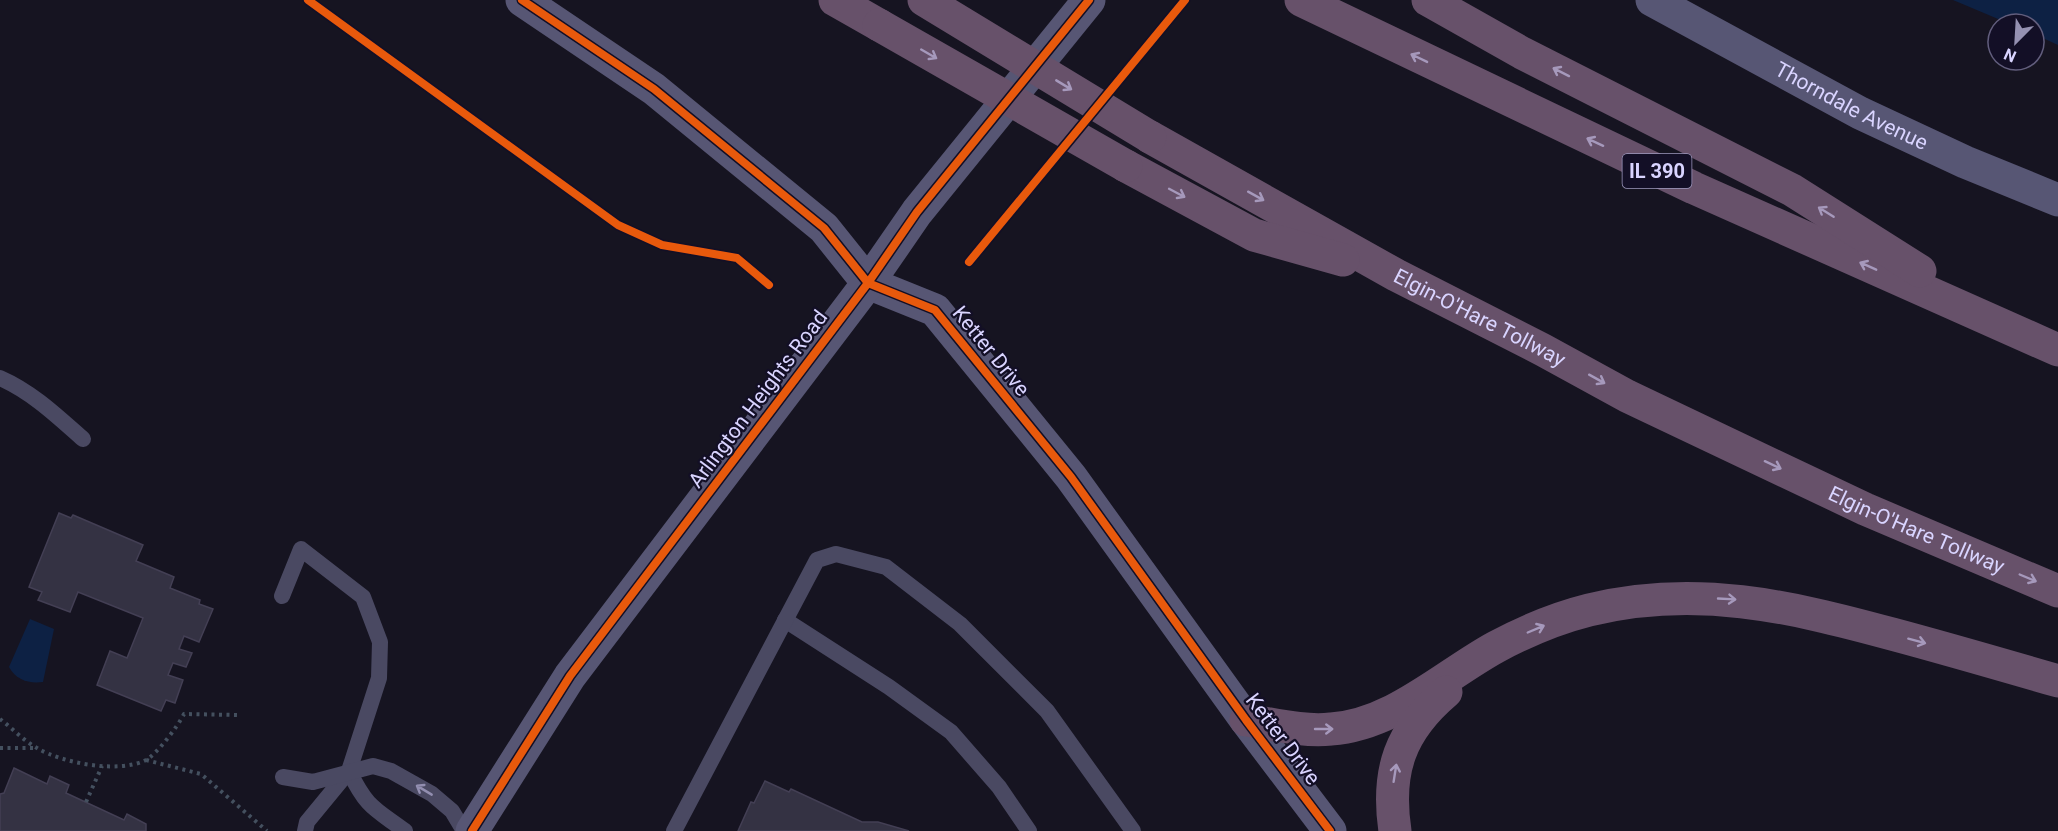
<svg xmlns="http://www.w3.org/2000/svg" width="2058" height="831" font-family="Roboto,sans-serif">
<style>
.water{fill:#0d2144}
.building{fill:#343243;stroke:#433f54;stroke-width:1.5}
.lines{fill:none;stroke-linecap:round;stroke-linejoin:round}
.path{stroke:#44505f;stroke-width:4;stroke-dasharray:3 4.5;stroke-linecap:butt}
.lane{stroke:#4a4962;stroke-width:16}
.secondary{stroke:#575674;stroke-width:33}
.highway{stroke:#67516a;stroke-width:33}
.highway-bridge{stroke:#67516a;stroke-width:33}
.cycleway-casing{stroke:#130f26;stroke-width:11}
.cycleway{stroke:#e8590c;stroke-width:8}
.oneway{stroke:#a699bc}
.oneway2{stroke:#928eb0}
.labels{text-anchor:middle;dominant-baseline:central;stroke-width:4.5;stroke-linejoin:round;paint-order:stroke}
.shield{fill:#130f26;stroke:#9e99be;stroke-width:1.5}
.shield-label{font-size:20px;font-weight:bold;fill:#d9d4ff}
.street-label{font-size:21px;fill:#d9d4ff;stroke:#130f26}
</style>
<rect width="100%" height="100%" fill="#161421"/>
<!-- water -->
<g class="water">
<path d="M1953,0H2058V45L2034,34V24H2010Z"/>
<path d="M30,619L54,629L43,682C29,684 16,680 9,667Z"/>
</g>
<!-- building -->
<g class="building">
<path d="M59,513L71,518L73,515L143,545L136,561L174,577L170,588L200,600L199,604L213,609L199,642L184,636L179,649L192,653L186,667L173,663L168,675L183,680L175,703L166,700L161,711L97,685L110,651L127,658L143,618L78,592L70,612L38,600L42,592L29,587Z"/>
<path d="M14,768L47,784L50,776L69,785L66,793L124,820L127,814L146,824V831H0V794L4,793Z"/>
<path d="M765,781L789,792L791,789L862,822H878L909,831H738L751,802L754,803Z"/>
</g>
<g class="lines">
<!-- path -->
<g class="path">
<path d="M0,719C12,728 24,741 37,748C62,763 118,774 146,760C157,754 178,726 184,714L238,715"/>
<path d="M0,748H35"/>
<path d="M146,760L201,774L267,831"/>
<path d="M86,802L102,766"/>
</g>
<!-- lane -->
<g class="lane">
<path d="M0,378C32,392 57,416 83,439"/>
<path d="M282,596L301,549L363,597L380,642L379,678L349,771L307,822L305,831"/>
<path d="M785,620L889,687L951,732L999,787L1029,831"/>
<path d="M349,771C367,808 374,808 405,831"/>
<path d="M283,777L313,782L373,766L391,771L432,794L452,811L464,831"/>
<path d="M674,831L817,560L836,554L886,567L960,624L1047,711L1133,831"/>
</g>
<!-- secondary -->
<g class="secondary">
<path d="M522,0L654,89L824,228L868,283L935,310L1071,477L1246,720L1330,831"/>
<path id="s1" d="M1652,0L1860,113L1965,162L2058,200"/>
<path d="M472,831L570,676L868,283L917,212L1089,0"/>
</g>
<!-- highway -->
<g class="highway">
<path d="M835,0L879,25"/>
<path d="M1301,0L1694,188L2058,350"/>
<path d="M1428,0L1522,53L1792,190L1920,271"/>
<path id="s2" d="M1150,137L1396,275L1543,350L1627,396L1865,509L2058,591"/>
<path d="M1126,166L1254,235L1343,260"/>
<path d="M1246,720C1273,724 1303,732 1331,729C1393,725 1443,676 1496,647C1524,632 1557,618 1589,610C1695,584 1789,606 1892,634C1948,649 2003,665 2058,681"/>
<path d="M1395,831C1386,771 1400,731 1446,692"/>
</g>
<!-- highway-bridge -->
<g class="highway-bridge">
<path d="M924,0L1150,137"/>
<path d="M879,25L1126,166"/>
</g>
<!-- cycleway casing -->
<g class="cycleway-casing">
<g id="cycleway">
<path d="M308,0L618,225L662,245L737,258L769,285"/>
<path d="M522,0L654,89L824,228L868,283L935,310L1071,477L1246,720L1330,831"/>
<path d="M969,262L1185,0"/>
<path d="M472,831L570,676L868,283L917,212L1089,0"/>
</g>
</g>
<!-- cycleway -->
<use href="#cycleway" class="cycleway"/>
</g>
<!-- one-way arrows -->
<defs><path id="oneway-shaft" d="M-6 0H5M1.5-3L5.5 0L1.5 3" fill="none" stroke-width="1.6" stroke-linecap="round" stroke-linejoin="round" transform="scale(1.5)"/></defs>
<g class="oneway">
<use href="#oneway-shaft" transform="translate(929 54) rotate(30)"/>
<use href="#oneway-shaft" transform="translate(1419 58) rotate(-154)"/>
<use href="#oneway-shaft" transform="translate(1561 72) rotate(-153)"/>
<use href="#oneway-shaft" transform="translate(1064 85) rotate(31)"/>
<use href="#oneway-shaft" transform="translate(1595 142) rotate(-155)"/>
<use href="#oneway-shaft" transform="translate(1177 193) rotate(28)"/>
<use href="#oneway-shaft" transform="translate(1256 196) rotate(29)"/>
<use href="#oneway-shaft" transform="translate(1826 212) rotate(-148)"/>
<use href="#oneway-shaft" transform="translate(1868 266) rotate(-156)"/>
<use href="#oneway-shaft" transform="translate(1597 379) rotate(29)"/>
<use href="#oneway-shaft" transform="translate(1773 465) rotate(25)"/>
<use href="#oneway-shaft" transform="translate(2028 578) rotate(23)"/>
<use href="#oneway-shaft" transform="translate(1727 599) rotate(3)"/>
<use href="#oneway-shaft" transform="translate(1536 629) rotate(-23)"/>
<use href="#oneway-shaft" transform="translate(1917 641) rotate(15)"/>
<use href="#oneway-shaft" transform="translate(1324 729)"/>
<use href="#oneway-shaft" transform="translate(1395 773) rotate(-81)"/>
</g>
<use class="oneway2" href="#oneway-shaft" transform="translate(424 790) rotate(-149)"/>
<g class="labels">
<!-- shield labels -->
<rect class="shield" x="1622.5" y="154" width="69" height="34" rx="4.5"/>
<g class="shield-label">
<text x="1657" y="171">IL 390</text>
</g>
<!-- street labels -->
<g class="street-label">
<text stroke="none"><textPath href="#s1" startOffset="226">Thorndale Avenue</textPath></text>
<text stroke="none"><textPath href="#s2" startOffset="376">Elgin-O'Hare Tollway</textPath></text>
<text transform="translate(991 351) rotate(51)">Ketter Drive</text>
<text transform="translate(758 399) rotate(-53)">Arlington Heights Road</text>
<text stroke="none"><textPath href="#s2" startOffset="862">Elgin-O'Hare Tollway</textPath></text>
<text transform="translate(1283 739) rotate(53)">Ketter Drive</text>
</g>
</g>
<!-- north arrow -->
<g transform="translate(2016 42) rotate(204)"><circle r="28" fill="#130f26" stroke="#625e7d" stroke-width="1.5"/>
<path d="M0-4.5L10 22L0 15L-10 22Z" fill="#9591b1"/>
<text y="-9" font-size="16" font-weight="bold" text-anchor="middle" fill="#d9d4ff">N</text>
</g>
</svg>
